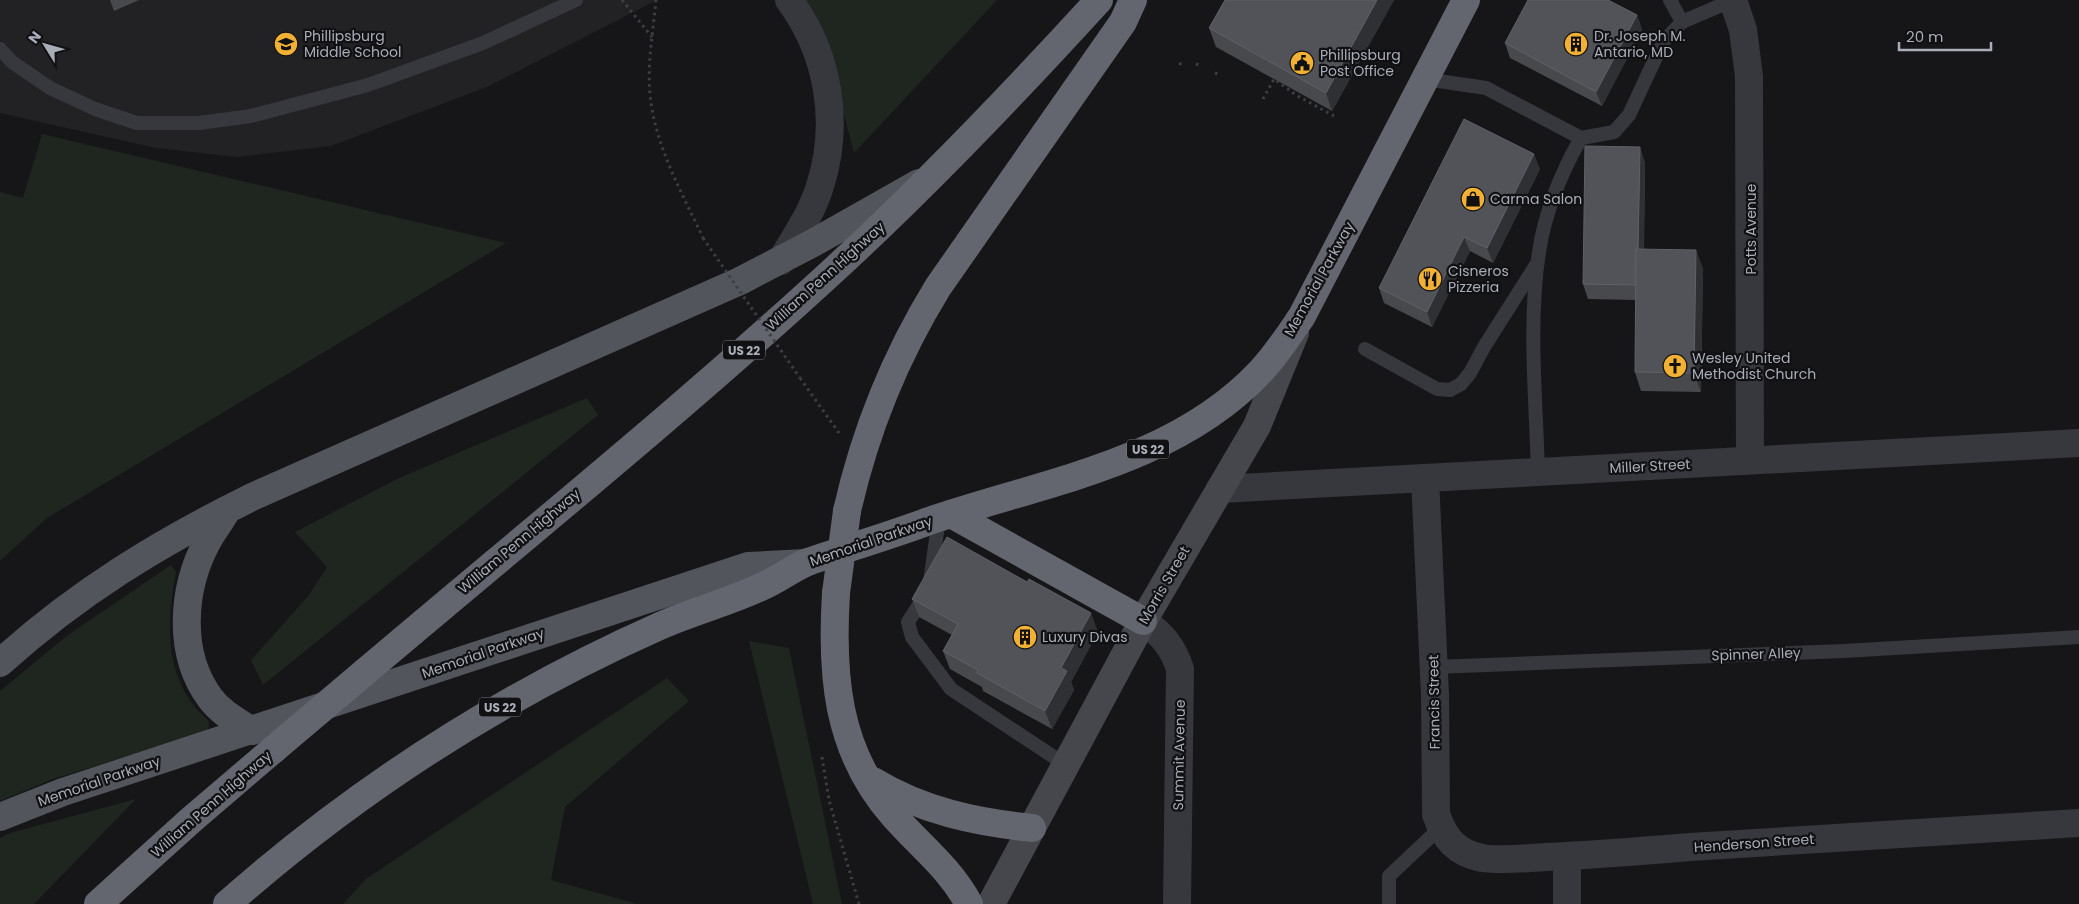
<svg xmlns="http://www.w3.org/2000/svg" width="2079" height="904" font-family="Poppins,sans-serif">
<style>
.built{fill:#222225}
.green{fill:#1e261f}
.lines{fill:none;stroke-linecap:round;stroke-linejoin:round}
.path{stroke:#3d3f44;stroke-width:3;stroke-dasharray:2.5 4;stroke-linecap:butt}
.lane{stroke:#37383d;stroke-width:14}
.street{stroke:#37383d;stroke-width:28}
.secondary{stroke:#45474d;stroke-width:28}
.primary{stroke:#53555c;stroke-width:28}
.highway{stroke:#63666e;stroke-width:28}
.path-bridge{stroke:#3d3f44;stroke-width:3;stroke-dasharray:2.5 4;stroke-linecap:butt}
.highway-bridge{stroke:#63666e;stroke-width:28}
.wall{fill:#47494d}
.shaded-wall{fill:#2f3033}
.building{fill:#525359;stroke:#5f6168}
.labels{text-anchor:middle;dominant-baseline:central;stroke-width:4.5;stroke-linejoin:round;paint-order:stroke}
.shield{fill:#111113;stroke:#7b7e86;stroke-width:1}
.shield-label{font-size:12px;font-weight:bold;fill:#a8adb8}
.poi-label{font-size:14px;fill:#a8adb8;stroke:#111113;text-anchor:start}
.street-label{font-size:14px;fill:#a8adb8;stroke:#111113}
</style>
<rect width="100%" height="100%" fill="#161618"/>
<!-- built -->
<path class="built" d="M0,0H657L487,87L331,146L237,157L156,148L0,113Z"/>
<!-- green -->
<g class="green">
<path d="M797,0H997L854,153L831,66Z"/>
<path d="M42,134L506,243L47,518L0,561V192L23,198Z"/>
<path d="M587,398L598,415L263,685L251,660L309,595L327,567L295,532L399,478Z"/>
<path d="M171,565L176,572C168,614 164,661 189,699C194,707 203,715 209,722L208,731L53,779L0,801V691L68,635Z"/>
<path d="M749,641L789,648L842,904H813Z"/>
<path d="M667,678L689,701L565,807L551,880L638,904H343L366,879Z"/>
<path d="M136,799L34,904H0V838L10,833Z"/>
</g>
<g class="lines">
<!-- path -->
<g class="path">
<path d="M622,0L652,37"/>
<path d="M656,0C653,33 646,70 651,103C658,151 683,195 703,238"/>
<path d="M1179,64L1185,63"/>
<path d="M1196,64L1202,66"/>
<path d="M1215,73L1220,75"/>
<path d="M1263,99L1274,79L1296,95L1334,116"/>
<path d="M800,378L839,433"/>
<path d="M822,757L829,800L859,904"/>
</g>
<!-- lane -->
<g class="lane">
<path d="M1682,22L1733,0"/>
<path d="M0,49L12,62L50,88L95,109L137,123H199L251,116L368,85L483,43L576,0"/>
<path d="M1425,79L1486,88L1581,138L1614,132L1629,115L1663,42L1682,22L1670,0"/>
<path d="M1365,349L1437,389L1450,390L1461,384L1470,373L1484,347L1536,265"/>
<path d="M1538,472C1536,401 1528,322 1539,252C1545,212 1561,173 1581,138"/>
<path d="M939,518L929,589L908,622L912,637L951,689L1066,765"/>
<path d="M1434,667L1844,651L2079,637"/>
<path d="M1389,904V876L1440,828"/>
</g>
<!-- street -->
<g class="street">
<path d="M1733,0L1743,30L1749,76L1750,460"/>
<path d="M781,261C795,237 812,213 820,186C840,123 829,54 789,0"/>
<path d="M1425,478L1435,695L1436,814C1444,838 1456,853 1482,858C1503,861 1525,858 1546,857C1594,855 1642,851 1690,847C1820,838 1949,832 2079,823"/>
<path d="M1220,489L2079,443"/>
<path d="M1143,621C1162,634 1173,647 1180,669L1177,904"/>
<path d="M1567,904V857"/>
</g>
<!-- secondary -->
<path class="secondary" d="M991,904L1143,621L1257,426L1295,333"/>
<!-- primary -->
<g class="primary">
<path d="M227,510C221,521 213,531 207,542C182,589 177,653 210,698C221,713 237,721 252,731"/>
<path d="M0,663C77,593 159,543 252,497L740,281L813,243L919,183"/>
<path d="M0,817L63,792L748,566L805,563"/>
</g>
<!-- highway -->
<g class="highway">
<path d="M847,511C865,431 895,357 938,287L1123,22L1133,0"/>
<path d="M951,514L1143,621"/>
<path d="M836,593C831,674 836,750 893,815C919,845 950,868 969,904"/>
<path d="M365,672C523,538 684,408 836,268C928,183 1015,92 1099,0"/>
<path d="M873,781C922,811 976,822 1032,828"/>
<path d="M98,904L191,820L274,749"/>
<path d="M227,904C356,790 504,695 662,625C694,611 729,602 761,587C776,581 790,570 805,563C818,558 833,554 846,549C874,540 902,531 929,521C1043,482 1175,463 1261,371C1277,354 1289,335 1302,316L1466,0"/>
</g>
<!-- path-bridge -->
<path class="path-bridge" d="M703,238L800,378"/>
<!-- highway-bridge -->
<g class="highway-bridge">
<path d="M836,593L847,511"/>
<path d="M274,749L365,672"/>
</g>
</g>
<!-- wall -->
<g class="wall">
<path d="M110,0H139L114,11Z"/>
<path d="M1225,0H1394L1332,111L1216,47L1209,28Z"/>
<path d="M1637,15L1642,30L1602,106L1510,58L1505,43Z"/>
<path d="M1645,162L1644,249L1703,268L1701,392L1641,391L1635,372L1636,300L1588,299L1583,284Z"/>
<path d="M1540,169L1493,263L1470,251L1432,327L1384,303L1379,288Z"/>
<path d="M912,599L1098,632L1071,682L1074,690L1052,729L983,691L982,687L950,669L943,651L952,635L919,617Z"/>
</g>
<!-- shaded-wall -->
<g class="shaded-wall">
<path d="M1377,0H1394L1332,111L1326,93Z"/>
<path d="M1637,15L1642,30L1602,106L1596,92Z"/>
<path d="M1640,147L1645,162L1643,300L1638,285Z"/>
<path d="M1534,154L1540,169L1493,263L1487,248Z"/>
<path d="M1464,237L1470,251L1432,327L1427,312Z"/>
<path d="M1696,250L1703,268L1701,392L1694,373Z"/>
<path d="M1091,613L1098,632L1071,682L1074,690L1052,729L1045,711L1061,668Z"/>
</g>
<!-- building -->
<g class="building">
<path d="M1225,0H1377L1326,93L1209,28Z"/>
<path d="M1528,0H1608L1637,15L1596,92L1505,43Z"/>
<path d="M1464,119L1534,154L1487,248L1464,237L1427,312L1379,288Z"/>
<path d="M1585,146L1640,147L1638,249H1636V285L1583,284Z"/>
<path d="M1636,249L1696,250L1694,373L1635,372Z"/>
<path d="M947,537L1027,582L1029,579L1091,613L1061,668L1067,671L1045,711L977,673L978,670L943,651L958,624L912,599Z"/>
</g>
<!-- icons -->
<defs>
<g id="school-disc" transform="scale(1.25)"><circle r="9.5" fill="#f2b134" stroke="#111113"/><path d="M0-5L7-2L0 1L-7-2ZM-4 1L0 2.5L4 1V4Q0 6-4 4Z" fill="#111"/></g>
<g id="building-disc" transform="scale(1.25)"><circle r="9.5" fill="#f2b134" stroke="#111113"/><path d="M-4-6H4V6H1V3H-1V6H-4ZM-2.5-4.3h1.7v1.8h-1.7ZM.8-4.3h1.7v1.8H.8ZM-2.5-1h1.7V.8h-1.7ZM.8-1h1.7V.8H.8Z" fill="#111"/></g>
<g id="civic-disc" transform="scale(1.25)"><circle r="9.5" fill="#f2b134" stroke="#111113"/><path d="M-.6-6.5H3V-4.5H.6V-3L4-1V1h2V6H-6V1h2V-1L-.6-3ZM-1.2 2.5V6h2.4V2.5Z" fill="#111"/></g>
<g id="shop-disc" transform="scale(1.25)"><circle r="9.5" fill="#f2b134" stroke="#111113"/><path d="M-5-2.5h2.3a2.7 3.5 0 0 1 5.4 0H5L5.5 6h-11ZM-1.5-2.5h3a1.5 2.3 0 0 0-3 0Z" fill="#111"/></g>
<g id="restaurant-disc" transform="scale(1.25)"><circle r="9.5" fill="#f2b134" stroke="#111113"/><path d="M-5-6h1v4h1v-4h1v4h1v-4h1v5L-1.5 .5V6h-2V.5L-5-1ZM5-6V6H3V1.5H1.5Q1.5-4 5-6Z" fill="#111"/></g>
<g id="church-disc" transform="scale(1.25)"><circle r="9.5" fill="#f2b134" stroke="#111113"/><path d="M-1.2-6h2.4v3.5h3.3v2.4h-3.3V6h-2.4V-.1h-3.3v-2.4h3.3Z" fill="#111"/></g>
</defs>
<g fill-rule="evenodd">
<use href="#school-disc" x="286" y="44"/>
<use href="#building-disc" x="1576" y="44"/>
<use href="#civic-disc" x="1302" y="63"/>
<use href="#shop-disc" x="1473" y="199"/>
<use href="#restaurant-disc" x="1430" y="279"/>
<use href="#church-disc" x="1675" y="366"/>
<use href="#building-disc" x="1025" y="637"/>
</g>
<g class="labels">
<!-- shield labels -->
<g class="shield">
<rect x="723" y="340.5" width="42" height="19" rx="4"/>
<rect x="1127" y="439.5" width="42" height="19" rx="4"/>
<rect x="479" y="697.5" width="42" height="19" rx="4"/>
</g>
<g class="shield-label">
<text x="744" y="350">US 22</text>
<text x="1148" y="449">US 22</text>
<text x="500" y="707">US 22</text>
</g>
<!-- poi labels -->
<g class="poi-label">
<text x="304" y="36">Phillipsburg<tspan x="304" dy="16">Middle School</tspan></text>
<text x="1594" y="36">Dr. Joseph M.<tspan x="1594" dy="16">Antario, MD</tspan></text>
<text x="1320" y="55">Phillipsburg<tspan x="1320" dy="16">Post Office</tspan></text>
<text x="1490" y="199">Carma Salon</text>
<text x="1448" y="271">Cisneros<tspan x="1448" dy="16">Pizzeria</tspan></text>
<text x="1692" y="358">Wesley United<tspan x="1692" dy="16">Methodist Church</tspan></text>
<text x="1042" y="637">Luxury Divas</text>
</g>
<!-- street labels -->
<g class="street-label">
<text transform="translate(1751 229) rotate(-90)">Potts Avenue</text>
<text transform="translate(825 276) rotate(-42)">William Penn Highway</text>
<text transform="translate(1319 279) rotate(-61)">Memorial Parkway</text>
<text transform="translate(1650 466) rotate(-3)">Miller Street</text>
<text transform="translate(519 541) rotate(-40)">William Penn Highway</text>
<text transform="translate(871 541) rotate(-19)">Memorial Parkway</text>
<text transform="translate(1164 585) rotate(-60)">Morris Street</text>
<text transform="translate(483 653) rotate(-19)">Memorial Parkway</text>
<text transform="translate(1756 654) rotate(-2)">Spinner Alley</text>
<text transform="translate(1434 702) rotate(-91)">Francis Street</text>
<text transform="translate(1179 755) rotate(-89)">Summit Avenue</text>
<text transform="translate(99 781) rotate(-19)">Memorial Parkway</text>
<text transform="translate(211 804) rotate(-41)">William Penn Highway</text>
<text transform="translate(1754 843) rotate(-4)">Henderson Street</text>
</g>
</g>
<!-- north arrow -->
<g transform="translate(45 45) rotate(307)" stroke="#111113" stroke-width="4" paint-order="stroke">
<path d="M0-4L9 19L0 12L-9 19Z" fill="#a8adb8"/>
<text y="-8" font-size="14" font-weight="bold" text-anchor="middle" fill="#a8adb8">N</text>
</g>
<!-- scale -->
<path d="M1899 42v8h92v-8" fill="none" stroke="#a8adb8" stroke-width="2.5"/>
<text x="1906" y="42" font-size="15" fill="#a8adb8" stroke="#111113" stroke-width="4" paint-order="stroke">20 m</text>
</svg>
